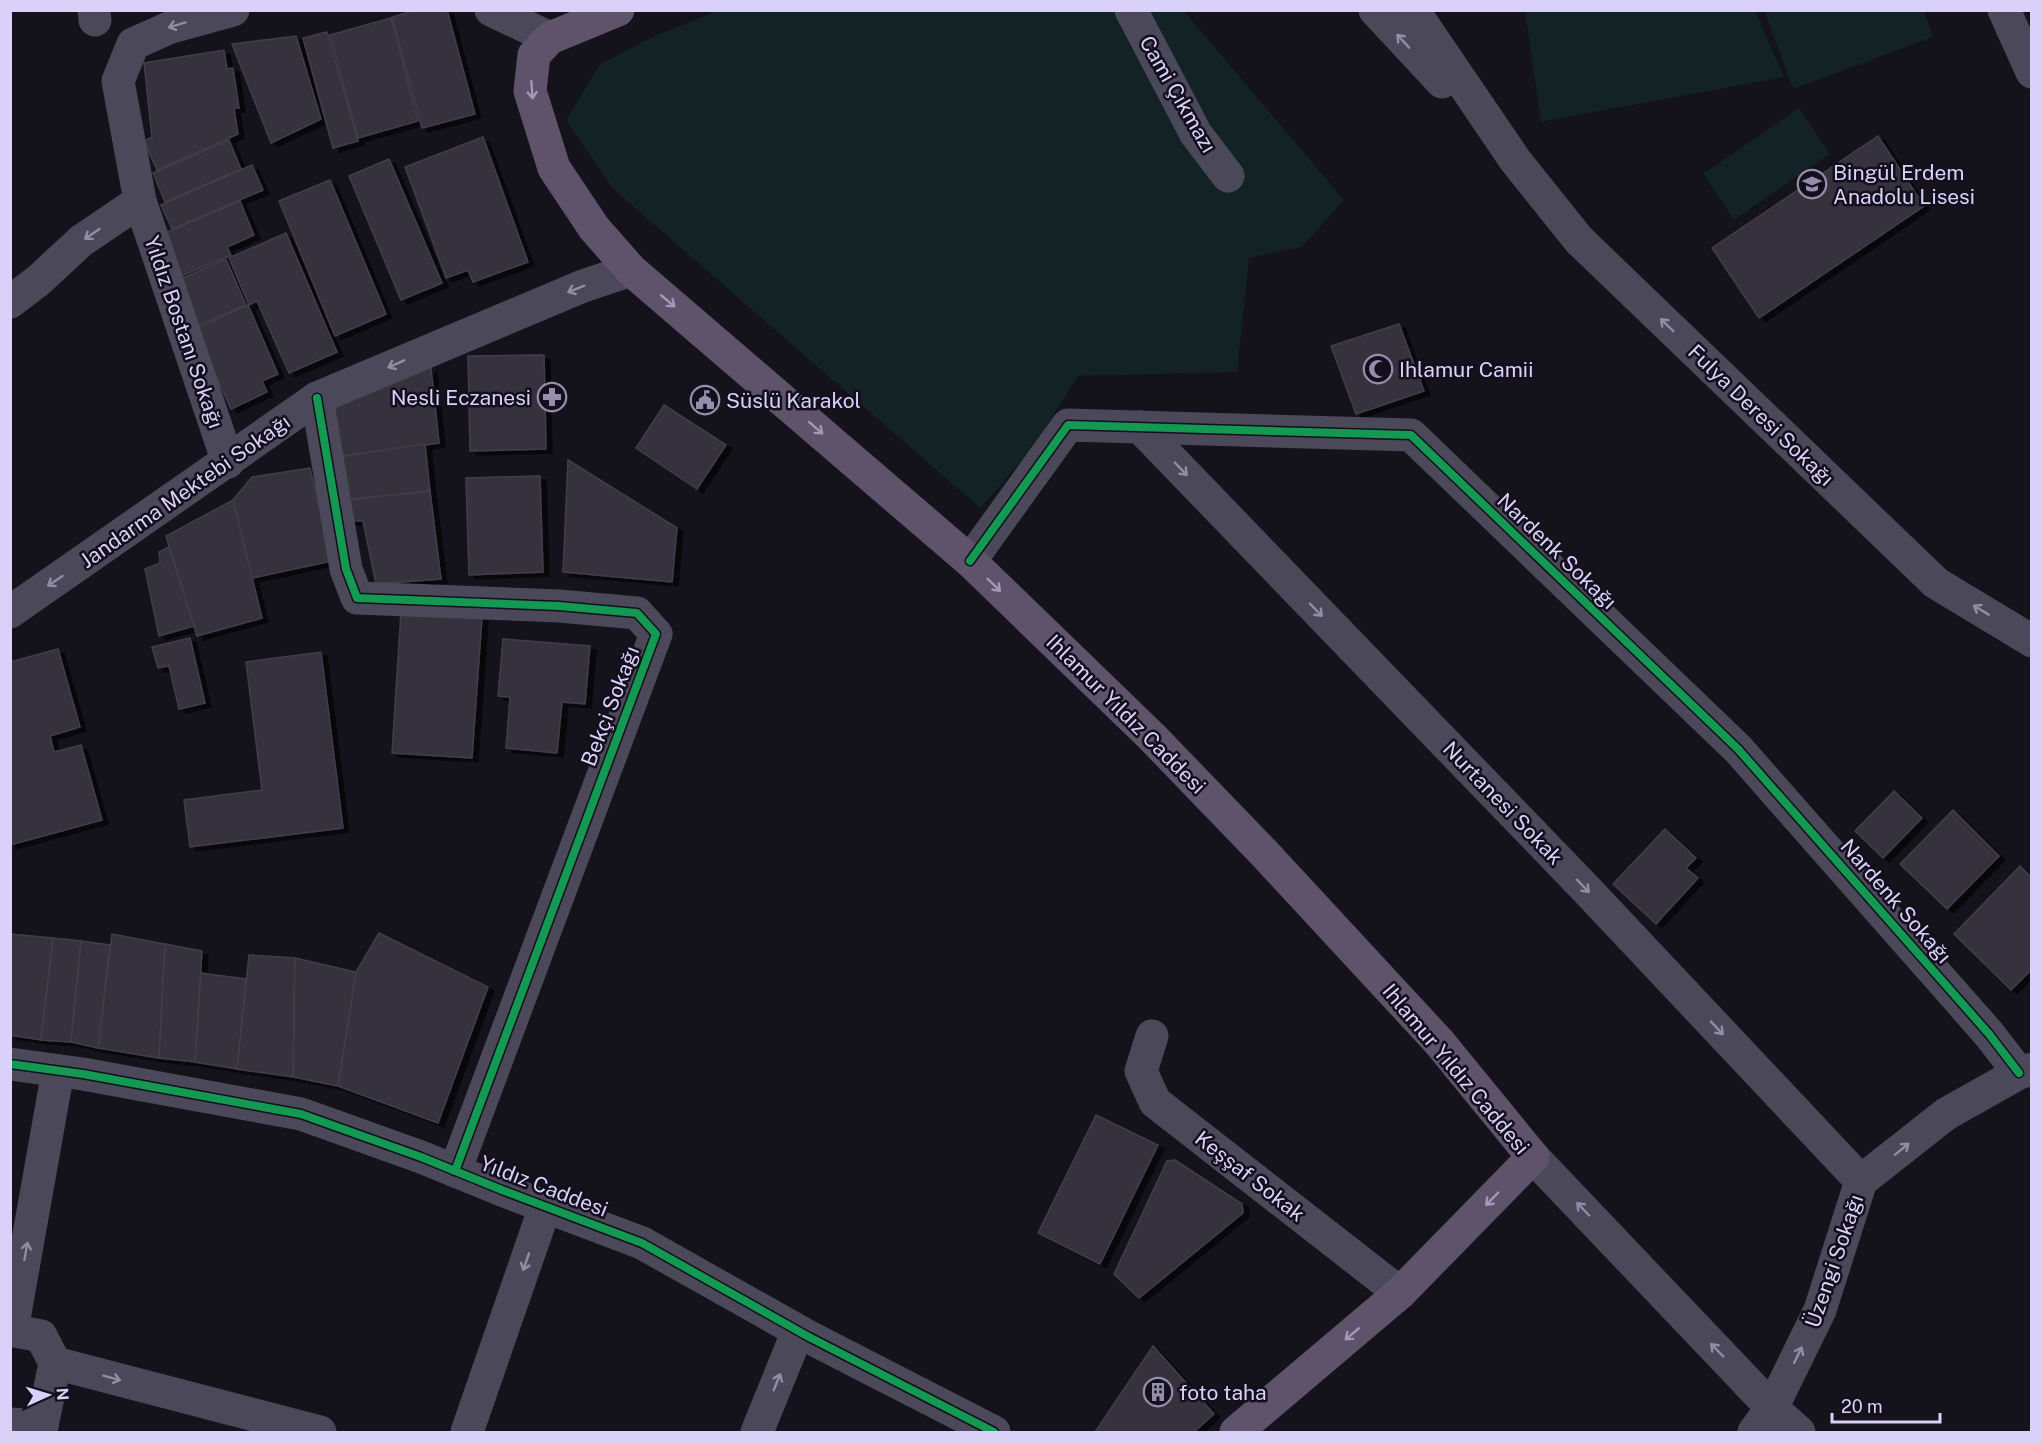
<svg xmlns="http://www.w3.org/2000/svg" width="2042" height="1443" font-family="'Public Sans',sans-serif">
<style>
.green{fill:#132224}
.building{fill:#34303c;stroke:#423d4d;stroke-width:1.5;filter:url(#shadow)}
.lines{fill:none;stroke-linecap:round;stroke-linejoin:round}
.minor{stroke:#4a4859;stroke-width:33}
.major{stroke:#5e536a;stroke-width:33}
.cycleway-casing{stroke:#130f1d;stroke-width:11}
.cycleway{stroke:#139951;stroke-width:8}
.oneway{stroke:#928ca9}
.oneway2{stroke:#a298b9}
.labels{text-anchor:middle;dominant-baseline:central;stroke-width:5;stroke-linejoin:round;paint-order:stroke}
.street-label{font-size:21px;fill:#dad1f9;stroke:#130f1d}
.poi-label{font-size:21px;fill:#dad1f9;stroke:#130f1d;text-anchor:start}
</style>
<defs>
<filter id="shadow"><feDropShadow dx="6" dy="4" stdDeviation="0" flood-color="#0009"/></filter>
</defs>
<rect width="100%" height="100%" fill="#14121a"/>
<!-- green -->
<g class="green">
<path d="M1773,10L1924,11L1933,37L1793,89L1765,13Z"/>
<path d="M717,11H1184L1344,200L1302,247L1249,258L1237,372L1078,376L1031,451L980,508L613,189L566,120L600,64L650,38Z"/>
<path d="M1525,11H1755L1784,77L1541,122Z"/>
<path d="M1799,108L1830,154L1734,220L1703,174Z"/>
</g>
<!-- building -->
<g class="building">
<path d="M416,10H447L475,114L422,128L392,17Z"/>
<path d="M391,18L418,121L358,138L330,35Z"/>
<path d="M327,32L358,141L333,148L303,38Z"/>
<path d="M296,36L321,119L271,143L232,44Z"/>
<path d="M224,50L227,69L233,68L239,108H234L238,134L157,170L144,141L152,137L144,63Z"/>
<path d="M1878,136L1924,206L1759,318L1712,248Z"/>
<path d="M483,137L528,262L473,282L468,270L446,278L405,167Z"/>
<path d="M229,140L241,169L165,202L153,173Z"/>
<path d="M389,159L442,283L401,300L349,176Z"/>
<path d="M252,165L263,190L172,229L161,205Z"/>
<path d="M330,180L386,314L335,336L279,201Z"/>
<path d="M240,201L254,235L227,247L231,255L181,276L163,234Z"/>
<path d="M286,233L337,352L289,373L257,301L249,305L229,258Z"/>
<path d="M226,259L246,305L195,327L176,281Z"/>
<path d="M248,305L278,374L262,381L267,392L231,409L195,329Z"/>
<path d="M1399,324L1424,391L1356,414L1331,346Z"/>
<path d="M544,355L546,449L470,451L468,356Z"/>
<path d="M431,368L439,443L337,457L331,409Z"/>
<path d="M664,405L726,445L697,489L636,448Z"/>
<path d="M425,444L430,491L346,500L337,457Z"/>
<path d="M568,460L677,528L672,582L563,572Z"/>
<path d="M310,468L332,561L252,578L233,500L252,477Z"/>
<path d="M540,476L543,572L469,575L466,478Z"/>
<path d="M430,491L441,579L376,584L363,521H350L346,500Z"/>
<path d="M233,500L262,618L197,636L166,536Z"/>
<path d="M169,547L194,626L159,636L145,569L160,563L159,552Z"/>
<path d="M401,612L482,617L472,758L392,753Z"/>
<path d="M190,638L205,703L179,709L169,666L158,668L152,647Z"/>
<path d="M503,639L590,646L585,704L562,702L557,753L506,748L510,697L498,696Z"/>
<path d="M58,649L80,727L50,736L54,752L81,745L102,820L10,845V662Z"/>
<path d="M321,652L343,828L190,847L184,800L262,790L246,662Z"/>
<path d="M1894,791L1922,818L1883,858L1855,831Z"/>
<path d="M1953,810L1999,856L1947,909L1900,864Z"/>
<path d="M1665,829L1696,858L1686,868L1698,878L1656,924L1613,884Z"/>
<path d="M2020,866L2032,878V969L2011,990L1954,934Z"/>
<path d="M379,933L488,987L438,1123L338,1086L356,972Z"/>
<path d="M10,934L53,938L41,1040L10,1035Z"/>
<path d="M112,934L165,944L159,1058L98,1048Z"/>
<path d="M53,938L81,941L71,1042L41,1040Z"/>
<path d="M81,941L110,945L98,1048L71,1042Z"/>
<path d="M165,944L202,951L195,1062L159,1058Z"/>
<path d="M249,955L295,958L293,1077L237,1069Z"/>
<path d="M295,958L356,972L338,1086L293,1077Z"/>
<path d="M201,973L246,979L237,1069L195,1062Z"/>
<path d="M1096,1115L1158,1145L1100,1264L1038,1233Z"/>
<path d="M1175,1160L1242,1204L1243,1213L1139,1298L1114,1274L1167,1161Z"/>
<path d="M1153,1346L1214,1414L1194,1432H1095Z"/>
</g>
<g class="lines">
<!-- minor -->
<g class="minor">
<path d="M94,10L95,20"/>
<path d="M491,10L550,38"/>
<path d="M1131,10L1196,134L1228,176"/>
<path d="M1375,10L1442,82"/>
<path d="M1413,10L1515,160L1579,240L1936,583L2032,641"/>
<path d="M2004,10L2032,72"/>
<path d="M10,302L39,280L81,241L140,201"/>
<path d="M317,398L346,569L357,598L559,606L637,613L656,634L455,1171"/>
<path d="M1140,427L1586,889L1861,1181"/>
<path d="M228,462L140,201L118,81L133,44L171,27L233,10"/>
<path d="M970,561L1068,425L1411,435L1738,749L1989,1034L2019,1073"/>
<path d="M10,612L317,398L583,286L631,270"/>
<path d="M1152,1036L1141,1071L1155,1102L1400,1293"/>
<path d="M10,1064L83,1074L301,1114L421,1157L502,1190L642,1243L809,1337L994,1432"/>
<path d="M1533,1157L1772,1408L1799,1432"/>
<path d="M10,1330L41,1336L55,1363L42,1426L10,1424"/>
<path d="M12,1330L58,1071"/>
<path d="M55,1363L320,1432"/>
<path d="M467,1432L545,1207"/>
<path d="M757,1432L798,1331"/>
<path d="M1754,1432L1772,1408L1820,1310L1861,1181L1946,1114L2019,1073L2032,1069"/>
</g>
<!-- major -->
<path class="major" d="M618,10L550,38L534,55L530,91L554,168L594,228L631,270L970,561L1151,736L1264,853L1439,1042L1533,1157L1400,1293L1236,1432"/>
<!-- cycleway casing -->
<g class="cycleway-casing">
<g id="cycleway">
<path d="M317,398L346,569L357,598L559,606L637,613L656,634L455,1171"/>
<path d="M970,561L1068,425L1411,435L1738,749L1989,1034L2019,1073"/>
<path d="M10,1064L83,1074L301,1114L421,1157L502,1190L642,1243L809,1337L994,1432"/>
</g>
</g>
<!-- cycleway -->
<use href="#cycleway" class="cycleway"/>
</g>
<!-- one-way arrows -->
<defs><path id="oneway-shaft" d="M-6 0H5M1.5-3L5.5 0L1.5 3" fill="none" stroke-width="1.6" stroke-linecap="round" stroke-linejoin="round" transform="scale(1.5)"/></defs>
<g class="oneway">
<use href="#oneway-shaft" transform="translate(177 25) rotate(163)"/>
<use href="#oneway-shaft" transform="translate(1403 41) rotate(-133)"/>
<use href="#oneway-shaft" transform="translate(92 234) rotate(146)"/>
<use href="#oneway-shaft" transform="translate(576 289) rotate(158)"/>
<use href="#oneway-shaft" transform="translate(1667 325) rotate(-136)"/>
<use href="#oneway-shaft" transform="translate(396 364) rotate(156)"/>
<use href="#oneway-shaft" transform="translate(1181 469) rotate(46)"/>
<use href="#oneway-shaft" transform="translate(55 581) rotate(146)"/>
<use href="#oneway-shaft" transform="translate(1316 610) rotate(46)"/>
<use href="#oneway-shaft" transform="translate(1981 610) rotate(-149)"/>
<use href="#oneway-shaft" transform="translate(1583 886) rotate(46)"/>
<use href="#oneway-shaft" transform="translate(1717 1028) rotate(47)"/>
<use href="#oneway-shaft" transform="translate(1902 1149) rotate(-39)"/>
<use href="#oneway-shaft" transform="translate(1583 1209) rotate(-134)"/>
<use href="#oneway-shaft" transform="translate(26 1251) rotate(-80)"/>
<use href="#oneway-shaft" transform="translate(526 1262) rotate(109)"/>
<use href="#oneway-shaft" transform="translate(1717 1350) rotate(-134)"/>
<use href="#oneway-shaft" transform="translate(1798 1355) rotate(-64)"/>
<use href="#oneway-shaft" transform="translate(112 1378) rotate(15)"/>
<use href="#oneway-shaft" transform="translate(777 1382) rotate(-68)"/>
</g>
<g class="oneway2">
<use href="#oneway-shaft" transform="translate(532 90) rotate(86)"/>
<use href="#oneway-shaft" transform="translate(668 301) rotate(40)"/>
<use href="#oneway-shaft" transform="translate(816 428) rotate(41)"/>
<use href="#oneway-shaft" transform="translate(994 585) rotate(44)"/>
<use href="#oneway-shaft" transform="translate(1492 1199) rotate(134)"/>
<use href="#oneway-shaft" transform="translate(1352 1334) rotate(140)"/>
</g>
<!-- icons -->
<defs>
<g id="school-ring" transform="scale(1.5)"><circle r="9.5" fill="#130f1d" stroke="#958eab" stroke-width="1.5"/><path d="M0-5L7-2L0 1L-7-2ZM-4 1L0 2.5L4 1V4Q0 6-4 4Z" fill="#958eab"/></g>
<g id="mosque-ring" transform="scale(1.5)"><circle r="9.5" fill="#130f1d" stroke="#958eab" stroke-width="1.5"/><path d="M3.5-4.9A6 6 0 1 0 3.5 4.9A5 5 0 1 1 3.5-4.9Z" fill="#958eab"/></g>
<g id="pharmacy-ring" transform="scale(1.5)"><circle r="9.5" fill="#130f1d" stroke="#958eab" stroke-width="1.5"/><path d="M-2-6h4v4h4v4h-4v4h-4v-4h-4v-4h4Z" fill="#958eab"/></g>
<g id="civic-ring" transform="scale(1.5)"><circle r="9.5" fill="#130f1d" stroke="#958eab" stroke-width="1.5"/><path d="M-.6-6.5H3V-4.5H.6V-3L4-1V1h2V6H-6V1h2V-1L-.6-3ZM-1.2 2.5V6h2.4V2.5Z" fill="#958eab"/></g>
<g id="building-ring" transform="scale(1.5)"><circle r="9.5" fill="#130f1d" stroke="#958eab" stroke-width="1.5"/><path d="M-4-6H4V6H1V3H-1V6H-4ZM-2.5-4.3h1.7v1.8h-1.7ZM.8-4.3h1.7v1.8H.8ZM-2.5-1h1.7V.8h-1.7ZM.8-1h1.7V.8H.8Z" fill="#958eab"/></g>
</defs>
<g fill-rule="evenodd">
<use href="#school-ring" x="1812" y="184"/>
<use href="#mosque-ring" x="1378" y="369"/>
<use href="#pharmacy-ring" x="552" y="397"/>
<use href="#civic-ring" x="705" y="400"/>
<use href="#building-ring" x="1158" y="1392"/>
</g>
<g class="labels">
<!-- street labels -->
<g class="street-label">
<text transform="translate(1178 94) rotate(60)">Cami Çıkmazı</text>
<text transform="translate(184 332) rotate(71)">Yıldız Bostanı Sokağı</text>
<text transform="translate(1761 415) rotate(44)">Fulya Deresi Sokağı</text>
<text transform="translate(185 491) rotate(-35)">Jandarma Mektebi Sokağı</text>
<text transform="translate(1557 551) rotate(44)">Nardenk Sokağı</text>
<text transform="translate(610 706) rotate(-69)">Bekçi Sokağı</text>
<text transform="translate(1126 714) rotate(45)">Ihlamur Yıldız Caddesi</text>
<text transform="translate(1503 803) rotate(46)">Nurtanesi Sokak</text>
<text transform="translate(1896 901) rotate(49)">Nardenk Sokağı</text>
<text transform="translate(1456 1069) rotate(50)">Ihlamur Yıldız Caddesi</text>
<text transform="translate(1250 1176) rotate(38)">Keşşaf Sokak</text>
<text transform="translate(544 1186) rotate(21)">Yıldız Caddesi</text>
<text transform="translate(1834 1261) rotate(-71)">Üzengi Sokağı</text>
</g>
<!-- poi labels -->
<g class="poi-label">
<text x="1833" y="172">Bingül Erdem<tspan x="1833" dy="24">Anadolu Lisesi</tspan></text>
<text x="1399" y="369">Ihlamur Camii</text>
<text x="531" y="397" text-anchor="end">Nesli Eczanesi</text>
<text x="726" y="400">Süslü Karakol</text>
<text x="1179" y="1392">foto taha</text>
</g>
</g>
<!-- border -->
<rect width="2042" height="1443" fill="none" stroke="#dad1f9" stroke-width="24"/>
<!-- north arrow -->
<g transform="translate(48 1395) rotate(86)" stroke="#130f1d" stroke-width="4.5" paint-order="stroke">
<path d="M0-4.5L10 22L0 15L-10 22Z" fill="#dad1f9"/>
<text y="-9" font-size="16" font-weight="bold" text-anchor="middle" fill="#dad1f9">N</text>
</g>
<!-- scale -->
<path d="M1832 1413v9h108v-9" fill="none" stroke="#dad1f9" stroke-width="3"/>
<text x="1841" y="1413" font-size="18" fill="#dad1f9" stroke="#130f1d" stroke-width="4.5" paint-order="stroke">20 m</text>
</svg>
